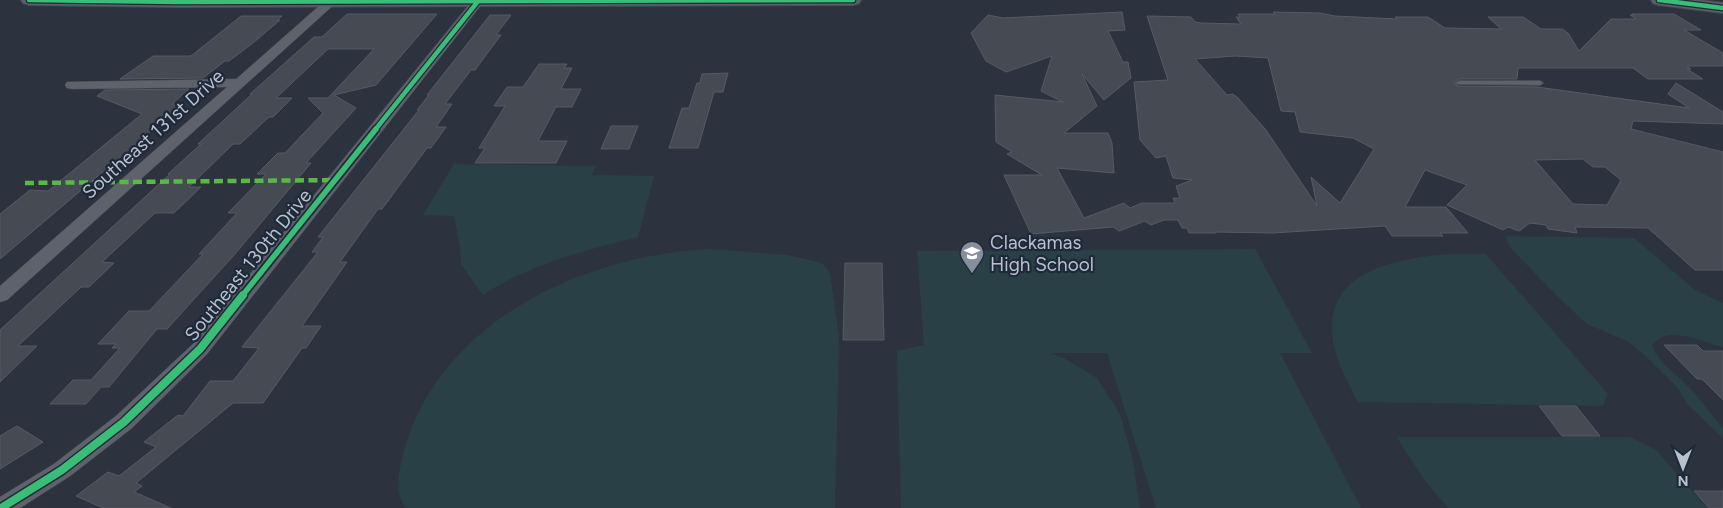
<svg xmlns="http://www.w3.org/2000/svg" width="1723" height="508" font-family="Figtree,sans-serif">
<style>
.green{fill:#284046}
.building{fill:#454a53;stroke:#555b65;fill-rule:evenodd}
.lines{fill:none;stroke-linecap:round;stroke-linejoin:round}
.service-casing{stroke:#494e56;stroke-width:2}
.minor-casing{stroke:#494e56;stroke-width:1}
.secondary-casing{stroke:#494e56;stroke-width:2}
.service{fill:#5e626b;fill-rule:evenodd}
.minor{fill:#5e626b;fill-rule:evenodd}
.secondary{fill:#5c6169;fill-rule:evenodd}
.quiet{stroke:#58b947;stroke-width:4.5;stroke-dasharray:9 4.5;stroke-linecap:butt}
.cycleway-far2-casing{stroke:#1e293a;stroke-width:7}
.cycleway-far1-casing{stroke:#1e293a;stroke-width:9}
.cycleway-casing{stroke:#1e293a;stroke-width:11}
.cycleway-far2{stroke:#3abd76;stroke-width:4.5}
.cycleway-far1{stroke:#3abd76;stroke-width:5.5}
.cycleway{stroke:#3abd76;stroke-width:8}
.labels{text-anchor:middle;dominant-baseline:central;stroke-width:4.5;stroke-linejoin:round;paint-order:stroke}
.street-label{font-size:19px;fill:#b8c0ce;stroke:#1e293a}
.poi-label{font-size:19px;fill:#b8c0ce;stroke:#1e293a;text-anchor:start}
</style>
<rect width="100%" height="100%" fill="#2d333e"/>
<!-- green -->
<g class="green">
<path d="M454,164L596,166L592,175L654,176L638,237C585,250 528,265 483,295L461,264L460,247L454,216L423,215Z"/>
<path d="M1505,236L1634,238L1695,290L1723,303V347C1702,342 1666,323 1652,346L1660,360L1693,391L1720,425L1723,429V438L1688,405L1678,388L1646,356L1627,341L1587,324L1557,296L1509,246Z"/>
<path d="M710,249L787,255L818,262L823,264L830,273L839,337L835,508H407C393,496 399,470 403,455C436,322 584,255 710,249Z"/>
<path d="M1255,249L1312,353H1280L1361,508H1156L1107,353H1051L1064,358L1097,378L1120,414L1133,461L1140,508H901L897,351L924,345L917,251Z"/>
<path d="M1451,254H1486L1608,394L1603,406L1358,402C1347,381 1334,358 1332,334C1328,268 1402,258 1451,254Z"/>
<path d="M1397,437H1630L1656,450L1707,508H1448C1428,486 1412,462 1397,437Z"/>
</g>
<!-- building -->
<g class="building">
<path d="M1122,12L1125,30L1108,31L1123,62H1128L1131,78L1104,100L1082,74L1097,106L1064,133H1108L1112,143L1114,173L1057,168L1084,218L1124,203L1130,208L1142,203H1175L1173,198H1180L1176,186L1192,180L1173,178L1166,156L1156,158L1140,140L1134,82L1168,80L1147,16L1191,17L1195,22L1201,23L1241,24L1236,17H1240L1238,14H1275L1273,12L1320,13L1335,16L1398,19L1395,17H1428L1445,28L1501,29L1488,17H1523L1541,29H1562L1568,33L1579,51L1611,19H1636L1630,15H1634L1632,14H1674L1701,30H1684L1723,53V66H1687L1691,69H1687L1703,79H1648L1633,68H1518L1517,79H1459L1454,83L1457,86L1537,87L1689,108L1668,94L1676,83L1723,112V124L1633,121L1631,129L1723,152V270H1695L1648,228L1575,227L1577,233L1548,229L1546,225L1530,223L1519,231L1508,227L1503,230L1447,205L1467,185L1425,170L1405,207H1446L1468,233H1440L1443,236H1392L1385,226L1272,233L1216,232V233H1189L1187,228H1182L1178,220H1164L1151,225L1145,221L1119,231L1113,227L1031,234L1004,175H1042L1007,154L1012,152L996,142L995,95L1063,102L1041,91L1052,56L1006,72L986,61L971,33L988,15L1003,18ZM1235,56L1268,58L1281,111L1295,112L1300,132L1353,138L1374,149L1340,203L1311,177L1317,206L1266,130L1238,98L1233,94L1227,95L1195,59ZM1583,159L1593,167H1605L1621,180L1607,205L1573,204L1535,160Z"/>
<path d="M347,14H437L376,85L334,95L356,108L306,163H311L235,254L167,329H157L109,387H101L86,404H50L73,380H91L120,348H112L116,344H98L129,311H149L203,254H199L237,213H228L266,174H257L278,153H285L323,113L308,98H328L374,49H328L276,98H292L273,117H269L240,144H233L189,187H201L174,213H155L102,262L114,263L89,287H81L18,346H37L0,382V330L170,174H168L201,144H198L252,94H250L314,37H322Z"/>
<path d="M490,15H511L496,35H501L475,70H471L445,104H452L436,127H446L431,148H427L382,209H378L340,262H347L302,326H321L306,348H302L263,403H233L136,483L142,486L134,492L171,508H103L76,496L108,472L119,476L156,447L144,442L178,415L183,416L210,381H233L259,348L242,347L318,252H312L323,237H318L419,110H417L429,95H427Z"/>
<path d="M241,16H282L277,20H280L253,43L229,61H225L203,78L120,79L153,56H191Z"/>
<path d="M539,64H567L564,68H572L561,89H581L572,107H556L538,141H567L556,163H475L485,148H479L505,106H494L507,87H523Z"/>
<path d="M728,73L723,92H714L698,148H669L682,108H689L697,83H700L702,74Z"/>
<path d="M189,89L172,104H183L0,259V214L30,190L48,191L142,114L97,96L105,90Z"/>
<path d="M611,126H638L629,149H601Z"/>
<path d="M845,263H882L884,340H843Z"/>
<path d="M1664,345H1697L1703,351H1723V400L1702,379H1697Z"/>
<path d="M1539,406H1576L1600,436H1562Z"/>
<path d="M17,426L43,442L0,469V436Z"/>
<path d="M1694,491H1723V508H1709Z"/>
</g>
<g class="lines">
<!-- service casing -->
<g class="service-casing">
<path id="service" d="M1459,81H1540L1543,83L1540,85L1457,84L1456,83Z"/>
</g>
<!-- minor casing -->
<g class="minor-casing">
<g id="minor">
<path d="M326,0L338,1L7,300L0,302V286L227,87L72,89L67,88L65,85L67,82L236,79Z"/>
<path d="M473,0H485L207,354L132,428L70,476L20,508H0V497L54,464L116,416L193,344Z"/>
</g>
</g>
<!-- secondary casing -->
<g class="secondary-casing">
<g id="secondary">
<path d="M21,0H861L859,3L853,5L178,7L29,5L23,3Z"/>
<path d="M1651,0H1698L1723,3V13L1659,5L1653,3Z"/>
</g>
</g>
<!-- service -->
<use href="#service" class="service"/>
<!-- minor -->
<use href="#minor" class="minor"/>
<!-- secondary -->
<use href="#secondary" class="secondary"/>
<!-- quiet -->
<path class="quiet" d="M25,183L335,180"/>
<!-- cycleway-far2 casing -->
<g class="cycleway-far2-casing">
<g id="cycleway-far2">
<path d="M29,0L178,2L853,0"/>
<path d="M1659,0L1723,8"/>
<path d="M375,130L479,0"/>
</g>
</g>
<!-- cycleway-far1 casing -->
<g class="cycleway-far1-casing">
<path id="cycleway-far1" d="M242,296L376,129"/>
</g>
<!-- cycleway casing -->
<g class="cycleway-casing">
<path id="cycleway" d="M1,508L62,470L124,422L200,349L243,295"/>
</g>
<!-- cycleway-far2 -->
<use href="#cycleway-far2" class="cycleway-far2"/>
<!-- cycleway-far1 -->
<use href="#cycleway-far1" class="cycleway-far1"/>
<!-- cycleway -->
<use href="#cycleway" class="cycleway"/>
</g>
<!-- icons -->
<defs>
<g id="school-pin" transform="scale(1.25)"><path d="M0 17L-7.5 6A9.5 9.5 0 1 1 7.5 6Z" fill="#878f9c" stroke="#1e293a"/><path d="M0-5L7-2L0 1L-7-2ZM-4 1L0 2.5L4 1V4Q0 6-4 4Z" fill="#fff"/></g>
</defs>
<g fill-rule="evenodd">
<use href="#school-pin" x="972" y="253"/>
</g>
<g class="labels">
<!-- street labels -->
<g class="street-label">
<text transform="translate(153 134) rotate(-42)">Southeast 131st Drive</text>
<text transform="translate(248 265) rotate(-51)">Southeast 130th Drive</text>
</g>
<!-- poi labels -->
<g class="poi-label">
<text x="990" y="242">Clackamas<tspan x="990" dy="22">High School</tspan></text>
</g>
</g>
<!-- north arrow -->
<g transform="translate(1683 468) rotate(180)" stroke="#1e293a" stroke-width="4" paint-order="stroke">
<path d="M0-4L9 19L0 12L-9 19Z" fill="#b8c0ce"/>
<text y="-8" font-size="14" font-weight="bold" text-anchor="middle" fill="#b8c0ce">N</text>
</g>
</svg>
